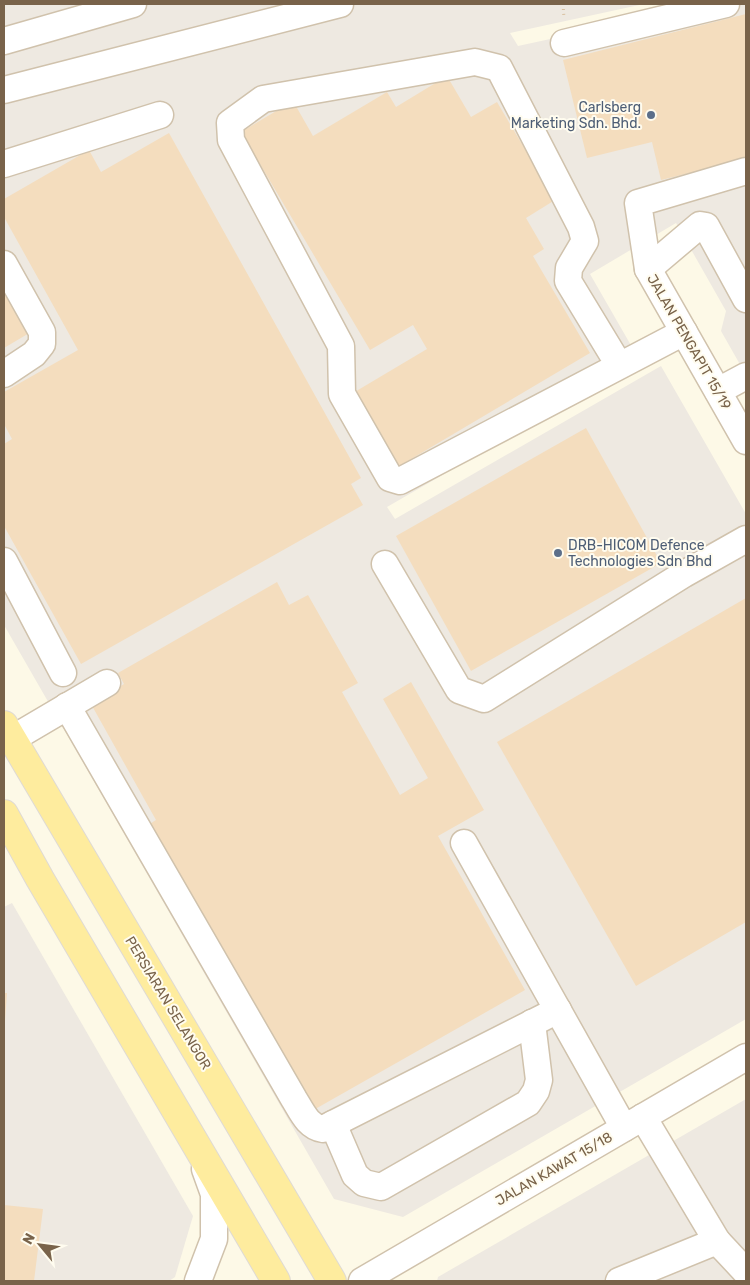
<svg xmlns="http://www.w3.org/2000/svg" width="750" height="1285" font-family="Rubik,sans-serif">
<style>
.industrial{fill:#eee9e1}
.building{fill:#f4ddbe}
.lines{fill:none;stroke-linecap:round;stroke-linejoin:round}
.minor-casing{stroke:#d0c2ac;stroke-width:29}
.major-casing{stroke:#dfdad4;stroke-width:30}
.path{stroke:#d9c1a0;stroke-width:3;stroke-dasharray:1 4;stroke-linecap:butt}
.minor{stroke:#fff;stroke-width:26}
.major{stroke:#feec9e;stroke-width:28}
.service-dot{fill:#5c6f8a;stroke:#fffcef;stroke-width:2}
.labels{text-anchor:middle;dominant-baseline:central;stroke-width:4;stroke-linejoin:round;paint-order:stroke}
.service-label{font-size:14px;fill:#4e5e75;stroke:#fffcef;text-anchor:end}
.street-label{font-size:14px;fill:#79634a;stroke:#fffcef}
</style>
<rect width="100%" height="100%" fill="#fdf9e7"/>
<!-- industrial -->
<g class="industrial">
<path d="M4,4H644L510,33L518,46L647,18L705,4H746V375L721,331L726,311L676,223L590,274L640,361L387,507L395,519L661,366L746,514V1019L403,1217L334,1199L4,625Z"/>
<path d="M12,903L193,1216L175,1277L169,1281H4V907Z"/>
<path d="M746,1099V1281H437L438,1277Z"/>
</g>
<!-- building -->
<g class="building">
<path d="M746,14V159L661,180L652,142L587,158L563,60Z"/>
<path d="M447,76L471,117L497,102L555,200L526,218L544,249L533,256L590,353L396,468L353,393L427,349L413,325L370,350L241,132L293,101L313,136L387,92L396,107Z"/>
<path d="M169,133L361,478L351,484L363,505L81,664L4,526V444L12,439L4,424V392L78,350L4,217V199L89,150L101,172Z"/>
<path d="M4,287L31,332L4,348Z"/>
<path d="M586,428L661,563L471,671L396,536Z"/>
<path d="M277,582L289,605L308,595L358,683L342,692L400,795L428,778L383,699L411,682L484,810L438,836L525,990L310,1112L148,825L156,820L91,704L124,684L118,673Z"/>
<path d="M746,598V922L636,986L497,742Z"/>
<path d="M4,993H7L5,1021H4Z"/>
<path d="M4,1205L43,1209L34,1281H4Z"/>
</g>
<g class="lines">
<!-- minor casing -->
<g class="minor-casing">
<g id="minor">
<path d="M4,41L133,4"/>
<path d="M564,43L726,4"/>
<path d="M4,90L340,4"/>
<path d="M4,164L160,115"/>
<path d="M746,171L638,203L648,269L746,441"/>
<path d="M4,264L42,332V344L34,354L4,374"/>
<path d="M648,269L700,225L706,226L746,299"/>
<path d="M619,365L568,281L569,268L585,241L581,227L499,68L475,62L263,99L230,123L231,140L341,346L342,394L390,478L400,481L684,332"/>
<path d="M718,391L746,376"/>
<path d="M4,561L63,673"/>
<path d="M385,564L459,690L484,699L684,574L746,539"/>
<path d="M67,706L294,1099C302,1112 308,1127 323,1129L558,1010"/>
<path d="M12,739L107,683"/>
<path d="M464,843L624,1128"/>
<path d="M333,1124L355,1175L364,1183L381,1187L528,1103L536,1091L539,1080L532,1023"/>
<path d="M717,1241L746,1272"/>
<path d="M198,1281L214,1239V1194L205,1169"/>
<path d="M362,1281L746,1057"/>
<path d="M619,1281L717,1241L643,1117"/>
</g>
</g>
<!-- major casing -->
<g class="major-casing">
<g id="major">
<path d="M4,725L332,1281"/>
<path d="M4,814L40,879L276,1281"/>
</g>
</g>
<!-- path -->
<path class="path" d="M563,4L564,18"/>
<!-- minor -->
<use href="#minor" class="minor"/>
<!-- major -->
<use href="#major" class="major"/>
</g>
<!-- markers -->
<g class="service-dot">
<circle cx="651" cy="115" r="5"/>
<circle cx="558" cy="553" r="5"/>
</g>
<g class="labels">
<!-- service labels -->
<g class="service-label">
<text x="641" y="107">Carlsberg<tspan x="641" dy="16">Marketing Sdn. Bhd.</tspan></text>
<text x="568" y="545" text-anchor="start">DRB-HICOM Defence<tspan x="568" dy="16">Technologies Sdn Bhd</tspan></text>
</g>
<!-- street labels -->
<g class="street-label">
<text transform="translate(689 342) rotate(60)">JALAN PENGAPIT 15/19</text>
<text transform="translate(168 1003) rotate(59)">PERSIARAN SELANGOR</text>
<text transform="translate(554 1169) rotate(-30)">JALAN KAWAT 15/18</text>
</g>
</g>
<!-- border -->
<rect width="750" height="1285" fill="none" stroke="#79634a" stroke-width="10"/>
<!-- north arrow -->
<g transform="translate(40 1245) rotate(299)" stroke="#fffcef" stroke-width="4" paint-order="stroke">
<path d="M0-4L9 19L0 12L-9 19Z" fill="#79634a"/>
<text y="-8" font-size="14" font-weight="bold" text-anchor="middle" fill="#79634a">N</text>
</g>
</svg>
